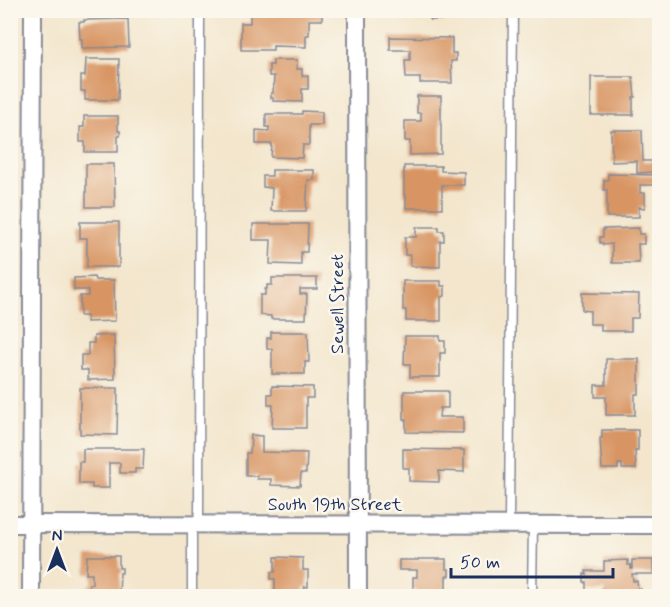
<svg xmlns="http://www.w3.org/2000/svg" width="670" height="607" font-family="Mynerve,sans-serif">
<style>
.building{fill:#d89564}
.lines{fill:none;stroke-linecap:round;stroke-linejoin:round}
.service-casing{stroke:#878a96;stroke-width:11}
.minor-casing{stroke:#878a96;stroke-width:20}
.service{stroke:#fff;stroke-width:8}
.minor{stroke:#fff;stroke-width:16}
.labels{text-anchor:middle;dominant-baseline:central;stroke-width:5;stroke-linejoin:round;paint-order:stroke}
.street-label{font-size:18px;fill:#1b2f5e;stroke:#fbf7ec}
</style>
<rect width="100%" height="100%" fill="#fbf7ec"/>
<filter id="ink" filterUnits="userSpaceOnUse"><feTurbulence type="fractalNoise" baseFrequency=".0167" numOctaves="2"/><feDisplacementMap in="SourceGraphic" scale="12" xChannelSelector="R" yChannelSelector="G"/><feConvolveMatrix kernelMatrix="1 2 1 2 8 2 1 2 1" color-interpolation-filters="sRGB"/></filter>
<filter id="wash" filterUnits="userSpaceOnUse"><feTurbulence type="fractalNoise" baseFrequency=".008" numOctaves="4" result="noise"/><feDisplacementMap in="SourceGraphic" scale="24" xChannelSelector="R" yChannelSelector="G"/><feGaussianBlur stdDeviation="1.35" result="paint"/><feColorMatrix in="noise" values="0 0 0 0 0 0 0 0 0 0 0 0 0 0 0 0 0 1.4 0 .05"/><feComposite in="paint" operator="in"/></filter>
<g filter="url(#wash)">
<rect width="100%" height="100%" fill="#f3e6cd"/>
<g id="blocks">
<!-- building -->
<g class="building">
<path d="M250,10H322V20H309V35H306V47L273,46V50H241V23H250Z"/>
<rect x="430" y="10" width="20" height="10"/>
<path d="M128,19L129,47L82,48V39H80L79,22H84V20Z"/>
<path d="M390,37L452,38V53H456V61H451L452,83H420V78H406L405,60H410V50H390Z"/>
<path d="M86,59H119L118,100H85V91H81V76H85Z"/>
<path d="M273,60H297V69H302V76H308V89H302V102L273,101V98H271V93H273L274,76H269V65H273Z"/>
<path d="M591,77H633L635,97H633V115H591Z"/>
<path d="M417,96H441V154L410,155V141H405V121H421V113H417Z"/>
<path d="M302,111L322,112V125H309V145H303L302,158L271,157L272,144H256V130L269,131V127H266V114H302Z"/>
<path d="M84,116H118V131H120V136H118V152H85V142H80V127H84Z"/>
<path d="M611,130H642L643,161H658V172L637,173V161L612,162Z"/>
<path d="M86,164H114L115,207H86Z"/>
<path d="M404,166H441V171L464,172V185H442V208H406V195H404Z"/>
<path d="M272,170H314V180H308L306,211H271L272,188L263,187V176H272Z"/>
<path d="M608,174L658,175V185H640V193H645V208L639,207V217H607V190H604V180H608Z"/>
<path d="M80,222H119V267H87V238H80Z"/>
<path d="M253,224H308L307,252H301V265L270,264L271,240H253Z"/>
<path d="M416,227H439V231H444V241H440V267L410,266V255H405V237H416Z"/>
<path d="M639,228V234H644V244H638L639,263H612V244L603,245V243H600V237H603V229Z"/>
<path d="M94,277L95,280H114L115,321L87,322V316H80V296H88V290H74V278Z"/>
<path d="M272,278H317V289H300V294H307L306,319H271V316L260,315V295H265V289H267V285H272Z"/>
<path d="M403,281H441V286H445V296L441,297V321H406V310H403Z"/>
<path d="M582,293L639,294L638,318H631V331H601V324H590V311L582,310Z"/>
<path d="M271,332H308L309,362H305V374H272V349H267V338H271Z"/>
<path d="M114,335L115,379L88,380V370H81V355H88V343H94V336Z"/>
<path d="M405,336H440V341H445V353H440V377H410V364H404Z"/>
<path d="M606,359H639V394H635V415H606V397H595V385H606Z"/>
<path d="M272,386L313,387V398H306V428H272L273,405H268V394H272Z"/>
<path d="M80,388H118L117,435L80,434Z"/>
<path d="M404,391H448V408H440L439,417H463V433L406,432V419H404Z"/>
<path d="M602,430H638V450H635L636,469H622V464H618V469H602L600,438H602Z"/>
<path d="M251,435L262,436V452L307,453L306,473H301L300,486L271,485V479H257V476H246V453H250Z"/>
<path d="M83,449H144L143,469H135V473H120V463H109V488H92V484H79V462H83Z"/>
<path d="M403,449L464,450V472L439,471V482L409,481V468H403Z"/>
<path d="M87,556H119V568H122V573H120L119,596H92V590H89V584H92V574H86Z"/>
<path d="M275,557L303,558V570H308V587H304V596H275V579H271V572H275Z"/>
<path d="M418,559H446V569H449V576H446V596H416L417,590H413V577H417V570H399V560H418Z"/>
<path d="M628,560V565H631V569H632V560H653V574H632L633,581H637L638,589H641V593H643V596H605L604,589H602V591H586V582H584V574H587L586,571H604V561Z"/>
</g>
</g>
</g>
<g filter="url(#ink)">
<use href="#blocks" fill-opacity="0" stroke="#878a96" stroke-width="1.5"/>
<g class="lines">
<!-- service casing -->
<g class="service-casing">
<g id="service">
<path d="M192,525V596"/>
<path d="M199,525L200,10"/>
<path d="M509,525L513,10"/>
<path d="M532,596L533,525"/>
</g>
</g>
<!-- minor casing -->
<g class="minor-casing">
<g id="minor">
<path d="M357,10L358,596"/>
<path d="M10,524L660,525"/>
<path d="M31,596L33,10"/>
</g>
</g>
<!-- service -->
<use href="#service" class="service"/>
<!-- minor -->
<use href="#minor" class="minor"/>
</g>
</g>
<g class="labels">
<!-- street labels -->
<g class="street-label">
<text transform="translate(338 304) rotate(-90)">Sewell Street</text>
<text x="335" y="505">South 19th Street</text>
</g>
</g>
<!-- margin -->
<rect width="670" height="607" fill="none" stroke="#fbf7ec" stroke-width="36"/>
<!-- north arrow -->
<g transform="translate(57 550)" stroke="#fbf7ec" stroke-width="4.5" paint-order="stroke">
<path d="M0-4.5L10 22L0 15L-10 22Z" fill="#1b2f5e"/>
<text y="-9" font-size="16" font-weight="bold" text-anchor="middle" fill="#1b2f5e">N</text>
</g>
<!-- scale -->
<path d="M451 568v9h162v-9" fill="none" stroke="#1b2f5e" stroke-width="3"/>
<text x="460" y="568" font-size="18" fill="#1b2f5e" stroke="#fbf7ec" stroke-width="4.5" paint-order="stroke">50 m</text>
</svg>
